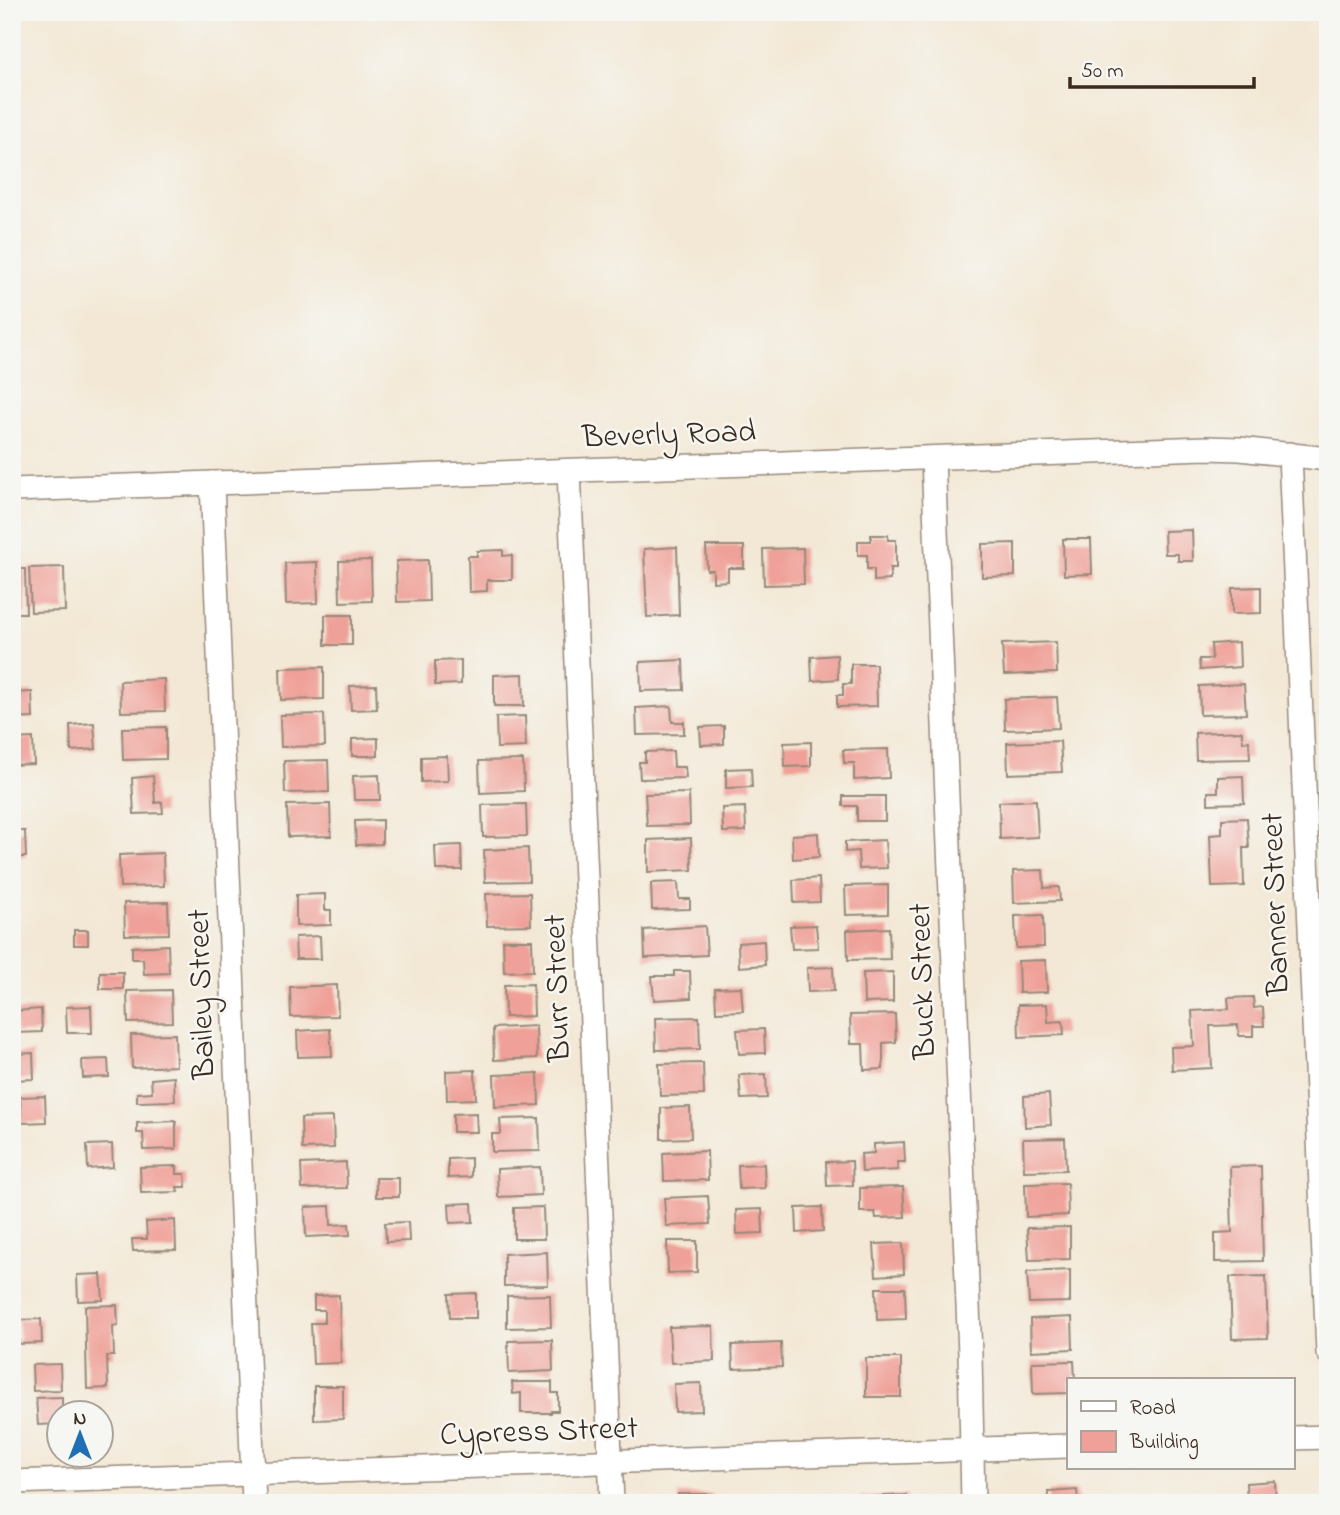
<svg xmlns="http://www.w3.org/2000/svg" width="1340" height="1515" font-family="'Indie Flower',sans-serif">
<style>
.building{fill:#efa098}
.lines{fill:none;stroke-linecap:round;stroke-linejoin:round}
.street-casing{stroke:#97897a;stroke-width:26}
.street{stroke:#fff;stroke-width:23}
.labels{text-anchor:middle;dominant-baseline:central;stroke-width:5;stroke-linejoin:round;paint-order:stroke}
.street-label{font-size:32px;fill:#3b2a1e;stroke:#f6f6f2}
</style>
<rect width="100%" height="100%" fill="#f6f6f2"/>
<filter id="ink" filterUnits="userSpaceOnUse"><feTurbulence type="fractalNoise" baseFrequency=".0143" numOctaves="2"/><feDisplacementMap in="SourceGraphic" scale="14" xChannelSelector="R" yChannelSelector="G"/><feConvolveMatrix kernelMatrix="1 2 1 2 8 2 1 2 1" color-interpolation-filters="sRGB"/></filter>
<filter id="wash" filterUnits="userSpaceOnUse"><feTurbulence type="fractalNoise" baseFrequency=".00686" numOctaves="4" result="noise"/><feDisplacementMap in="SourceGraphic" scale="28" xChannelSelector="R" yChannelSelector="G"/><feGaussianBlur stdDeviation="1.57" result="paint"/><feColorMatrix in="noise" values="0 0 0 0 0 0 0 0 0 0 0 0 0 0 0 0 0 1.4 0 .05"/><feComposite in="paint" operator="in"/></filter>
<g filter="url(#wash)">
<rect width="100%" height="100%" fill="#f3e8d5"/>
<g id="blocks">
<!-- building -->
<g class="building">
<path d="M1192,530L1193,561H1178V554H1165L1164,531Z"/>
<path d="M871,535H888V540H896V568H890V580L874,581V569H867V555H858V541H871Z"/>
<path d="M1063,539H1091L1092,574L1064,575Z"/>
<path d="M1015,543V576L982,577V544Z"/>
<path d="M706,546H744V568H728V581L713,582V570H707Z"/>
<path d="M677,547L679,615L647,617L644,549Z"/>
<path d="M803,548L804,584L764,585L763,549Z"/>
<path d="M503,550V556L512,555V580H487V591L469,592L468,556H477V551Z"/>
<path d="M371,560L372,601L340,602L339,561Z"/>
<path d="M428,560L429,601L397,602L396,561Z"/>
<path d="M317,562L318,603L286,604L285,563Z"/>
<path d="M64,567L65,611L31,612L29,568Z"/>
<path d="M12,569H25L26,613H12Z"/>
<path d="M1261,587V613L1232,614V588Z"/>
<rect x="325" y="615" width="27" height="30"/>
<path d="M1056,642L1057,673L1004,675L1002,644Z"/>
<path d="M1239,642L1240,667L1200,670L1199,659H1212L1211,644Z"/>
<path d="M837,655L838,679L812,681L811,657Z"/>
<path d="M461,660V684L435,685V661Z"/>
<path d="M683,660L684,690L641,691L640,662Z"/>
<path d="M851,664H876L877,706L837,707V695H843V684H851Z"/>
<path d="M324,667V699L281,700L280,668Z"/>
<path d="M523,674L524,706H494V675Z"/>
<path d="M164,679L165,711L121,712L120,681Z"/>
<path d="M1244,684L1246,714L1200,715L1199,686Z"/>
<path d="M376,685L377,709L351,710L350,686Z"/>
<path d="M32,692L33,718L12,719V693Z"/>
<path d="M1057,697L1059,728L1005,730L1004,699Z"/>
<path d="M671,706L672,722H684V734L637,735L636,708Z"/>
<path d="M324,714L325,746L281,747L280,715Z"/>
<path d="M525,716L526,747L497,748L496,717Z"/>
<path d="M94,723L96,749L71,751L70,725Z"/>
<path d="M724,726V744L701,745L700,727Z"/>
<path d="M166,727V759L123,760L122,728Z"/>
<path d="M1242,731L1243,742L1249,741L1250,759L1196,760L1195,733Z"/>
<path d="M33,738L34,764L12,765V739Z"/>
<path d="M378,738V756H352V739Z"/>
<path d="M1060,741L1062,772L1008,774L1007,743Z"/>
<path d="M811,742V766L785,767L784,743Z"/>
<path d="M888,749L889,778L854,780V763H844L843,750Z"/>
<path d="M673,751L674,767H685L686,778L640,779L639,762H645V752Z"/>
<path d="M447,756L448,781L421,782V757Z"/>
<path d="M328,760L329,792L285,793L284,761Z"/>
<path d="M523,760L524,791L480,793L479,761Z"/>
<path d="M751,768L752,787L726,788V769Z"/>
<path d="M379,775L380,800H354L353,776Z"/>
<path d="M153,776L155,803L162,802L163,813L134,814L132,778Z"/>
<path d="M1243,776L1244,803L1208,804V792H1218V777Z"/>
<path d="M689,793L690,825L647,826L645,794Z"/>
<path d="M843,796H885V821H857V806H843Z"/>
<path d="M1036,800L1038,837L1000,839L999,802Z"/>
<path d="M330,804L331,836L288,837L287,805Z"/>
<path d="M526,804L527,836L483,837L482,805Z"/>
<path d="M745,807L746,831L723,832L722,808Z"/>
<path d="M1247,818L1249,848H1243L1244,886L1212,887L1210,835L1222,834V819Z"/>
<path d="M382,820V844L356,845L355,821Z"/>
<path d="M12,831H25L26,857H12Z"/>
<path d="M818,833L819,857L793,859L792,835Z"/>
<path d="M691,838L692,870L648,872V840Z"/>
<path d="M885,840L887,868L859,869L858,851L845,852V842Z"/>
<path d="M461,845L462,870H436L435,846Z"/>
<path d="M528,848L529,881L485,882L484,850Z"/>
<path d="M163,853L164,886L120,887L119,855Z"/>
<path d="M1043,870L1044,888L1059,887L1060,901L1014,903L1013,871Z"/>
<path d="M819,878L820,902L794,903L793,880Z"/>
<path d="M678,882L679,899H690V909L652,910L651,883Z"/>
<path d="M888,885V914L846,915L845,886Z"/>
<path d="M530,893L531,925L487,926L486,894Z"/>
<path d="M325,894V910H331V925L296,926V895Z"/>
<path d="M168,902L169,934L125,935L124,903Z"/>
<path d="M1043,915L1044,947L1016,948L1015,916Z"/>
<path d="M816,925L818,948L792,949L790,926Z"/>
<path d="M705,926L707,955L645,958L644,930Z"/>
<path d="M889,928L890,959L848,960L847,930Z"/>
<rect x="74" y="930" width="14" height="15"/>
<path d="M320,936L321,959H296L295,937Z"/>
<path d="M503,940H532L533,971L504,972Z"/>
<path d="M764,941L765,965L739,967L738,943Z"/>
<path d="M168,945L169,973L144,974L143,959H132V947Z"/>
<path d="M1046,960L1047,992L1019,993L1018,961Z"/>
<path d="M833,967L834,991L808,992L807,968Z"/>
<path d="M674,971H690L691,998L654,1000L652,976H674Z"/>
<rect x="100" y="972" width="23" height="17"/>
<path d="M893,972V1002L864,1003L863,973Z"/>
<path d="M533,984L534,1016L505,1017L504,985Z"/>
<path d="M337,985L338,1016L291,1017L290,987Z"/>
<path d="M741,987L743,1011L716,1012L715,988Z"/>
<path d="M171,990L172,1022L128,1023L127,991Z"/>
<path d="M1253,997L1254,1008L1263,1007L1264,1026H1253V1036H1239L1238,1025L1210,1026L1212,1068L1172,1070L1171,1047L1194,1046L1192,1011L1229,1009L1228,998Z"/>
<path d="M1047,1004L1048,1022L1063,1021L1064,1035L1019,1037L1018,1005Z"/>
<path d="M91,1006L92,1033H67L66,1007Z"/>
<path d="M41,1009L42,1032L16,1033L15,1011Z"/>
<path d="M895,1014L896,1042L883,1043V1069L864,1070L863,1044H851L850,1015Z"/>
<path d="M699,1017L700,1049L656,1050L655,1018Z"/>
<path d="M536,1026L537,1058L494,1060L493,1028Z"/>
<path d="M330,1029L332,1056L298,1057L297,1031Z"/>
<path d="M764,1029L765,1053L739,1054L737,1030Z"/>
<path d="M175,1034L176,1066L132,1068L131,1035Z"/>
<path d="M33,1053L34,1079L12,1080V1054Z"/>
<path d="M108,1059L109,1077L83,1078L82,1060Z"/>
<path d="M703,1063L704,1095L660,1096L659,1064Z"/>
<path d="M475,1070L476,1099L447,1100L446,1071Z"/>
<path d="M538,1073L539,1105L495,1107L494,1075Z"/>
<path d="M766,1074L767,1098L741,1099L739,1075Z"/>
<path d="M174,1077L175,1101L137,1102V1093L152,1092L151,1079Z"/>
<path d="M1049,1094L1051,1125L1025,1127L1024,1096Z"/>
<path d="M45,1096L46,1122L21,1123L20,1097Z"/>
<path d="M690,1107L691,1138L661,1139V1108Z"/>
<path d="M476,1113L477,1132H453V1114Z"/>
<path d="M333,1117L334,1148L302,1149L301,1118Z"/>
<path d="M539,1118L540,1151L492,1152V1134H501L500,1119Z"/>
<path d="M176,1121V1149L144,1150L143,1133H137V1123Z"/>
<path d="M1065,1138L1066,1170L1024,1171L1023,1139Z"/>
<path d="M904,1142L905,1162H897L898,1170L862,1172L861,1154L874,1153V1144Z"/>
<path d="M112,1144L113,1167L88,1169L87,1145Z"/>
<path d="M707,1151L708,1180L664,1181L663,1153Z"/>
<path d="M471,1158V1177L448,1178V1159Z"/>
<path d="M852,1161L853,1185L827,1186L826,1162Z"/>
<path d="M346,1162L347,1188L302,1189L301,1164Z"/>
<path d="M764,1164L765,1188L739,1189L738,1165Z"/>
<path d="M177,1166V1174H185L186,1187H177L178,1192L141,1193L140,1167Z"/>
<path d="M1261,1166L1263,1261L1215,1262V1233L1232,1232L1230,1167Z"/>
<path d="M540,1167L541,1195L498,1197L497,1169Z"/>
<rect x="376" y="1178" width="23" height="19"/>
<path d="M1067,1183L1068,1215L1026,1217L1025,1184Z"/>
<path d="M903,1187L905,1217L876,1218L875,1212H860V1188Z"/>
<path d="M708,1196L710,1224L666,1226L664,1198Z"/>
<path d="M472,1203L473,1222L450,1223L449,1204Z"/>
<path d="M330,1206L331,1225L349,1224L350,1235L306,1237L305,1207Z"/>
<path d="M543,1207L544,1239H514V1208Z"/>
<path d="M822,1207L823,1231L797,1233L796,1208Z"/>
<path d="M762,1209L763,1233L737,1234L736,1210Z"/>
<path d="M175,1220L176,1250L133,1251L132,1239H147L146,1222Z"/>
<path d="M408,1222L409,1241L386,1242L385,1223Z"/>
<path d="M1070,1227V1259L1029,1260L1027,1228Z"/>
<path d="M667,1241H697V1272L668,1273Z"/>
<path d="M903,1243L904,1274L876,1276L874,1244Z"/>
<path d="M547,1252L548,1285L504,1286V1254Z"/>
<path d="M1070,1270V1302L1029,1303L1027,1272Z"/>
<path d="M101,1274L103,1300L78,1301L77,1275Z"/>
<path d="M1266,1276L1268,1338L1232,1339L1230,1277Z"/>
<path d="M876,1288H905L906,1319L877,1320Z"/>
<path d="M476,1293V1318H450L449,1294Z"/>
<path d="M339,1295L341,1363L313,1364L311,1323H324V1310H314V1296Z"/>
<path d="M550,1295L551,1327L507,1328V1296Z"/>
<path d="M117,1305L118,1325L113,1326L114,1356H107L108,1388L87,1389L85,1306Z"/>
<path d="M1072,1317L1073,1349L1031,1351L1030,1319Z"/>
<path d="M41,1319L42,1343L19,1344L18,1320Z"/>
<path d="M713,1326L714,1361L671,1363L669,1327Z"/>
<path d="M552,1340L553,1371L509,1373L508,1341Z"/>
<path d="M781,1343L782,1367L733,1369L732,1345Z"/>
<rect x="866" y="1358" width="35" height="39"/>
<path d="M1074,1361L1075,1380H1069V1393L1033,1394L1032,1362Z"/>
<path d="M60,1364L61,1390L33,1391L32,1365Z"/>
<path d="M512,1382H552V1393H558V1411H551V1413H521V1393L513,1394Z"/>
<path d="M701,1383L702,1411L675,1412L674,1384Z"/>
<path d="M314,1386H343V1419L314,1420Z"/>
<path d="M62,1397V1414H60V1424L38,1425L36,1398Z"/>
<path d="M1275,1481L1276,1503H1247L1246,1483Z"/>
<path d="M1077,1490L1078,1503H1048V1492Z"/>
<path d="M678,1494H712V1503H679Z"/>
<path d="M906,1495V1503H860V1497Z"/>
</g>
</g>
</g>
<g filter="url(#ink)">
<use href="#blocks" fill-opacity="0" stroke="#97897a" stroke-width="2"/>
<g class="lines">
<!-- street casing -->
<g class="street-casing">
<g id="street">
<path d="M1290,454L1328,1352"/>
<path d="M933,458L970,1354L973,1503"/>
<path d="M569,471L612,1503"/>
<path d="M212,483L254,1503"/>
<path d="M12,490L1206,448L1240,449L1328,459"/>
<path d="M1293,1438L1328,1437"/>
<path d="M12,1482L1069,1446"/>
</g>
</g>
<!-- street -->
<use href="#street" class="street"/>
</g>
</g>
<g class="labels">
<!-- street labels -->
<g class="street-label">
<text transform="translate(669 436) rotate(-2)">Beverly Road</text>
<text transform="translate(1277 904) rotate(-92)">Banner Street</text>
<text transform="translate(924 981) rotate(-92)">Buck Street</text>
<text transform="translate(559 988) rotate(-92)">Burr Street</text>
<text transform="translate(203 994) rotate(-92)">Bailey Street</text>
<text transform="translate(539 1433) rotate(-2)">Cypress Street</text>
</g>
</g>
<!-- margin -->
<rect width="1340" height="1515" fill="none" stroke="#f6f6f2" stroke-width="42"/>
<!-- legend -->
<rect x="1067" y="1378" width="228" height="91" fill="#f6f6f2" stroke="#aba49d" stroke-width="2"/>
<rect x="1081" y="1401" width="35" height="10" fill="#ffffff" stroke="#aba49d" stroke-width="2"/>
<text x="1130" y="1414" font-size="21" fill="#3b2a1e">Road</text>
<rect x="1081" y="1431" width="35" height="21" fill="#efa098" stroke="#aba49d" stroke-width="2"/>
<text x="1130" y="1448" font-size="21" fill="#3b2a1e">Building</text>
<!-- north arrow -->
<g transform="translate(80 1434)"><circle r="33" fill="#f6f6f2" stroke="#aba49d" stroke-width="2"/>
<path d="M0-5L12 26L0 18L-12 26Z" fill="#1f6fb2"/>
<text y="-10" font-size="19" font-weight="bold" text-anchor="middle" fill="#3b2a1e">N</text>
</g>
<!-- scale -->
<path d="M1070 77v10h184v-10" fill="none" stroke="#3b2a1e" stroke-width="3.5"/>
<text x="1081" y="77" font-size="21" fill="#3b2a1e" stroke="#f6f6f2" stroke-width="5" paint-order="stroke">50 m</text>
</svg>
